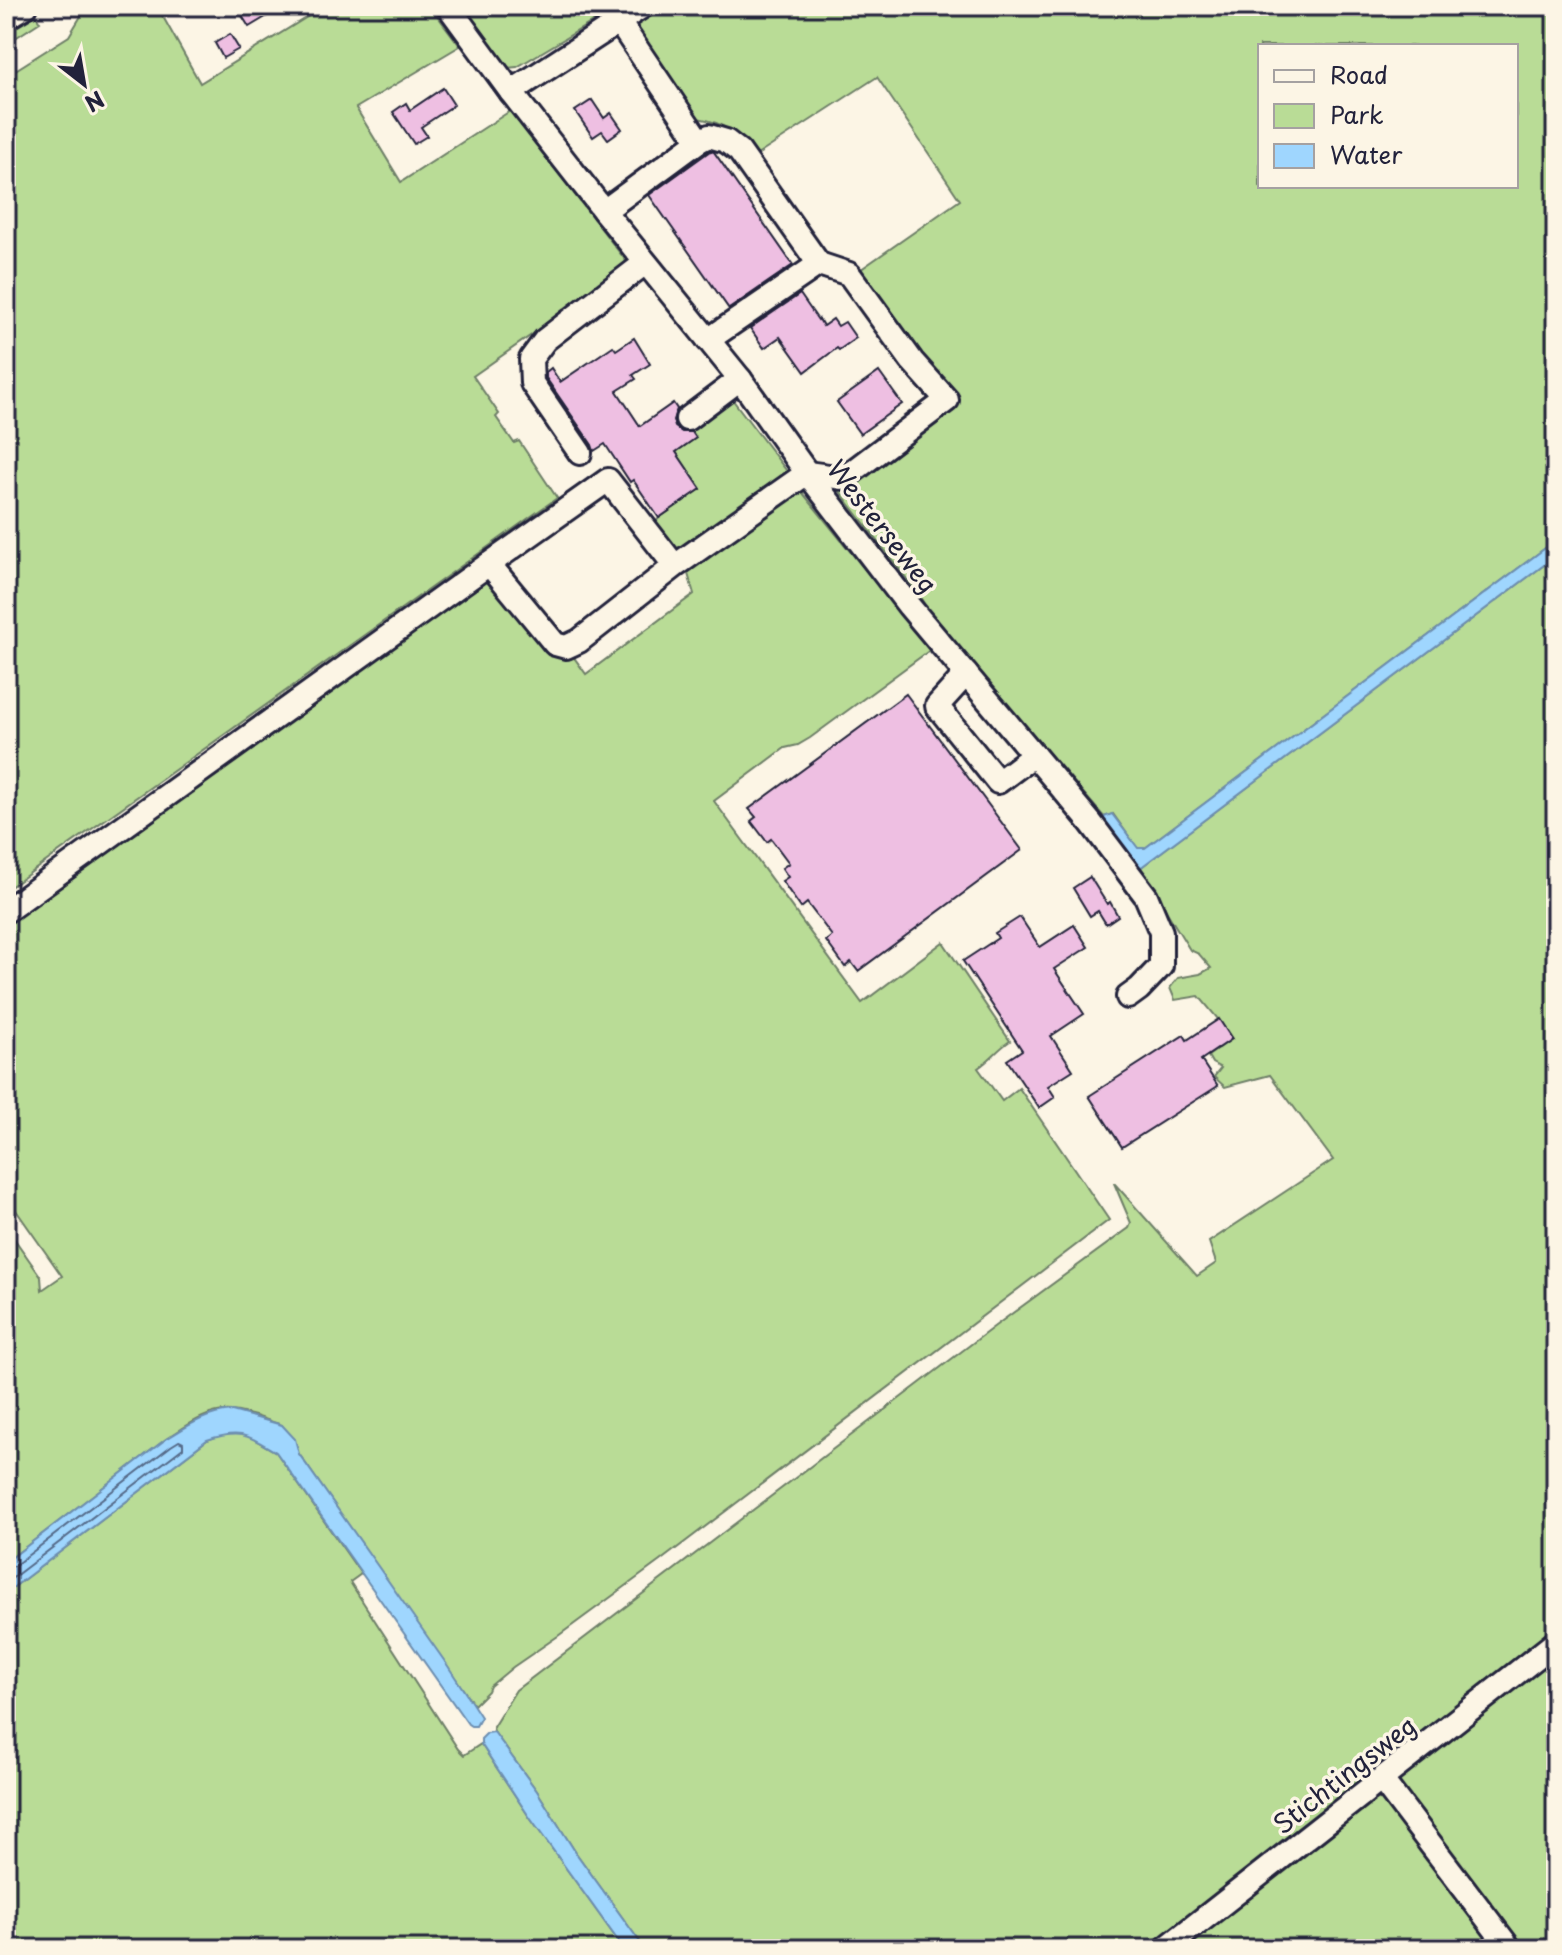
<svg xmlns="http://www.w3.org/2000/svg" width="1562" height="1955" font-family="'Playpen Sans',sans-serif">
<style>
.green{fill:#b9dc96;stroke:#6e7f68;stroke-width:2;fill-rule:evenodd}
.water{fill:#9fd6fe;stroke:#6d8eb0;stroke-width:2}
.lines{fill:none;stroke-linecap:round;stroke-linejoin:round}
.shore{stroke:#546a89;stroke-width:2}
.building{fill:#eebfe2;stroke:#22223b;stroke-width:2}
.minor-casing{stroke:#22223b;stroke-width:28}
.minor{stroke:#fcf5e5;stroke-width:22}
.labels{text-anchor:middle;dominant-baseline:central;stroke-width:7;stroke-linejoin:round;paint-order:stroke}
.street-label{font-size:26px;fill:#22223b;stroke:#fcf5e5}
</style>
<rect width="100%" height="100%" fill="#fcf5e5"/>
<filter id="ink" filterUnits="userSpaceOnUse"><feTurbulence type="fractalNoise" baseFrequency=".0125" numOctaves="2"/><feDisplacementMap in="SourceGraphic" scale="16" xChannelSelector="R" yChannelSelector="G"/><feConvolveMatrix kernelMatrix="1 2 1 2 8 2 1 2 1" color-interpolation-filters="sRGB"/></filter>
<g filter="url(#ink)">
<!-- green -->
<g class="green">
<path d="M87,6H157L200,83L325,6H430L460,46L356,108L401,182L510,111L630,266L473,376L499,414L496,417L514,443L519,441L557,498L6,890V76L69,36Z"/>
<path d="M456,6H619L517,67L507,68L501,63Z"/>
<path d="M664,6H1556V540L1145,848L1138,849L1113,814L1104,817L931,616L919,595L838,489L953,405L857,272L960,200L877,77L754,157C731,130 725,120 687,117L631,26ZM1260,46H1516V186H1260Z"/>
<path d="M35,14L40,22L6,44V28Z"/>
<path d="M729,395L789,474L687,550L671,549L652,527L659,518L701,489L676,452L696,438L688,425Z"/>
<path d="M798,487L930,650L810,738L798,745L785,748L714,801L862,1003L943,942L1010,1041C998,1049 990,1060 978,1068L1002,1101L1019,1088L1109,1220L660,1561L558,1636L513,1667L490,1686L488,1691L474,1705L299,1454L282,1425C266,1420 248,1412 231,1411C208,1409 185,1427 166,1439L6,1562V1227L41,1277L42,1290L62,1276L6,1196V913L478,575L493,580L570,652L586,674L694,594L686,567Z"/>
<path d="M1556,556V1634L1297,1831L1146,1949H645L576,1853L537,1791L494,1732L493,1727L516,1690L995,1326L1129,1228L1131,1223L1114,1183L1197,1276L1216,1263L1209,1242L1333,1160L1270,1075L1225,1087L1214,1077L1221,1068L1212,1063L1208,1056L1232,1039L1218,1019L1199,996L1175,1000L1170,988L1178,978L1200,974L1211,968L1199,954L1190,950L1140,868Z"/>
<path d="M243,1433L276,1452L361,1574L350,1582L458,1749L464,1755L481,1744L530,1818L624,1949H6V1593L207,1440L221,1435Z"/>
<path d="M1556,1652V1949H1518L1401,1794L1399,1781L1401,1774Z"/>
<path d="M1381,1798L1401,1814L1504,1949H1175L1366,1803Z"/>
</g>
<!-- water -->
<g class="water">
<path d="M1556,540V556L1140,868L1136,865L1102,821L1104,817L1112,814L1138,848H1145Z"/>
<path d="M232,1411L282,1425L295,1439L299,1454L448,1666L481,1717L476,1726H471L468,1724L276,1452C247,1435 241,1429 207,1440L6,1593V1562L166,1439C188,1426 206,1413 232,1411Z"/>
<path d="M494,1732L537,1791L576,1853L645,1949H624L530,1818L481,1744V1739L487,1733Z"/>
</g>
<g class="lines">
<!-- shore -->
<path class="shore" d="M6,1568L14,1566L171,1446L179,1441L183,1443V1448L6,1583"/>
</g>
<!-- building -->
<g class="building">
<path d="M236,6H284L249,27Z"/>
<path d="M230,34L239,49L223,58L215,43Z"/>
<path d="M443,88L454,105L421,127L427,136L414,144L393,112L406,103L410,110Z"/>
<path d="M592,100L604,118L611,113L622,129L608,139L602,131L593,137L575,111Z"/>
<path d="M710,151L714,152L793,265L729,309L649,195Z"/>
<path d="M800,294L818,320L819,319L823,326L833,319L838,326L845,322L856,338L839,350L837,348L805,372L780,337L764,348L750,328Z"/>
<path d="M634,338L650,364L633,375L636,379L617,391L640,426L673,403L677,409L673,420L675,427L682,432H692L696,438L676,452L701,489L659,518L633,480L630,482L605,444L594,451L592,445L546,378V372L551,368L560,382L613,346L616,350Z"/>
<path d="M879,372L902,404L860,434L837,402Z"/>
<path d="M906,694L1022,850L858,971L851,962L845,967L826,941L832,936L807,903L801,908L782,881L788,877L782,868L789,863L771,839L767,842L751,821L756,817L749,809Z"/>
<path d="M1090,877L1107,904L1110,902L1118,916L1106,924L1098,911L1090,916L1073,888Z"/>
<path d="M1020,917L1040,947L1074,925L1088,947L1054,969L1084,1014L1051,1036L1073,1070L1048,1086L1055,1097L1039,1108L1007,1060L1022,1050L963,961L998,938L995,933Z"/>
<path d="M1219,1019L1232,1039L1201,1060L1218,1086L1122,1147L1089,1096L1184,1035L1187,1040Z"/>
</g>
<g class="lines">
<!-- minor casing -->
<g class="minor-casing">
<g id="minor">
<path d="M448,6L511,92L604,211L740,379L807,473L909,606L1091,823L1146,896L1161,932V966L1139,989L1128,997"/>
<path d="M6,18L26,6"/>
<path d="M511,92L643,6"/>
<path d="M699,141L709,136L726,141L739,151L819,264L708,340"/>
<path d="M604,211L699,141L619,22"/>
<path d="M687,419L740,379"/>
<path d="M580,453L532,383L531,359L545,340L645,263"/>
<path d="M675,566L579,641L566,647L555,644L489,564L608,480L675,566L807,473L844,478L947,400L912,361L849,274L819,264"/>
<path d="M966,674L937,706L998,782L1034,755"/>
<path d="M6,911L489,564"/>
<path d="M1382,1780L1510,1949"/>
<path d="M1165,1949L1556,1642"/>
</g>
</g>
<!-- minor -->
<use href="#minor" class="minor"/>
</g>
</g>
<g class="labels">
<!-- street labels -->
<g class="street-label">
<text transform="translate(883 526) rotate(52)">Westerseweg</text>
<text transform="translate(1344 1774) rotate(-38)">Stichtingsweg</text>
</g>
</g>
<!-- margin -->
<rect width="1562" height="1955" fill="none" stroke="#fcf5e5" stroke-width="32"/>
<rect x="16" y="16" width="1530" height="1923" fill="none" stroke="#22223b" stroke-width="3" filter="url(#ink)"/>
<!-- legend -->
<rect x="1258" y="44" width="260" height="144" fill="#fcf5e5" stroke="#a5a1a1" stroke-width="2"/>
<rect x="1274" y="70" width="40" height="12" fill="#fcf5e5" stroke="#a5a1a1" stroke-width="2"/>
<text x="1330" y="84" font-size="24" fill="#22223b">Road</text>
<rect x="1274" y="104" width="40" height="24" fill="#b9dc96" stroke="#a5a1a1" stroke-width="2"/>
<text x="1330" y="124" font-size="24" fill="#22223b">Park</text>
<rect x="1274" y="144" width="40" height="24" fill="#9fd6fe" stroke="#a5a1a1" stroke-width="2"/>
<text x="1330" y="164" font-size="24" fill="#22223b">Water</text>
<!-- north arrow -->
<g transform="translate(84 84) rotate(149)" stroke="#fcf5e5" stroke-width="6" paint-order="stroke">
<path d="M0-6L14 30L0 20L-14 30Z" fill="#22223b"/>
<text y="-12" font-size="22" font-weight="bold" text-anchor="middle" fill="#22223b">N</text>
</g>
</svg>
